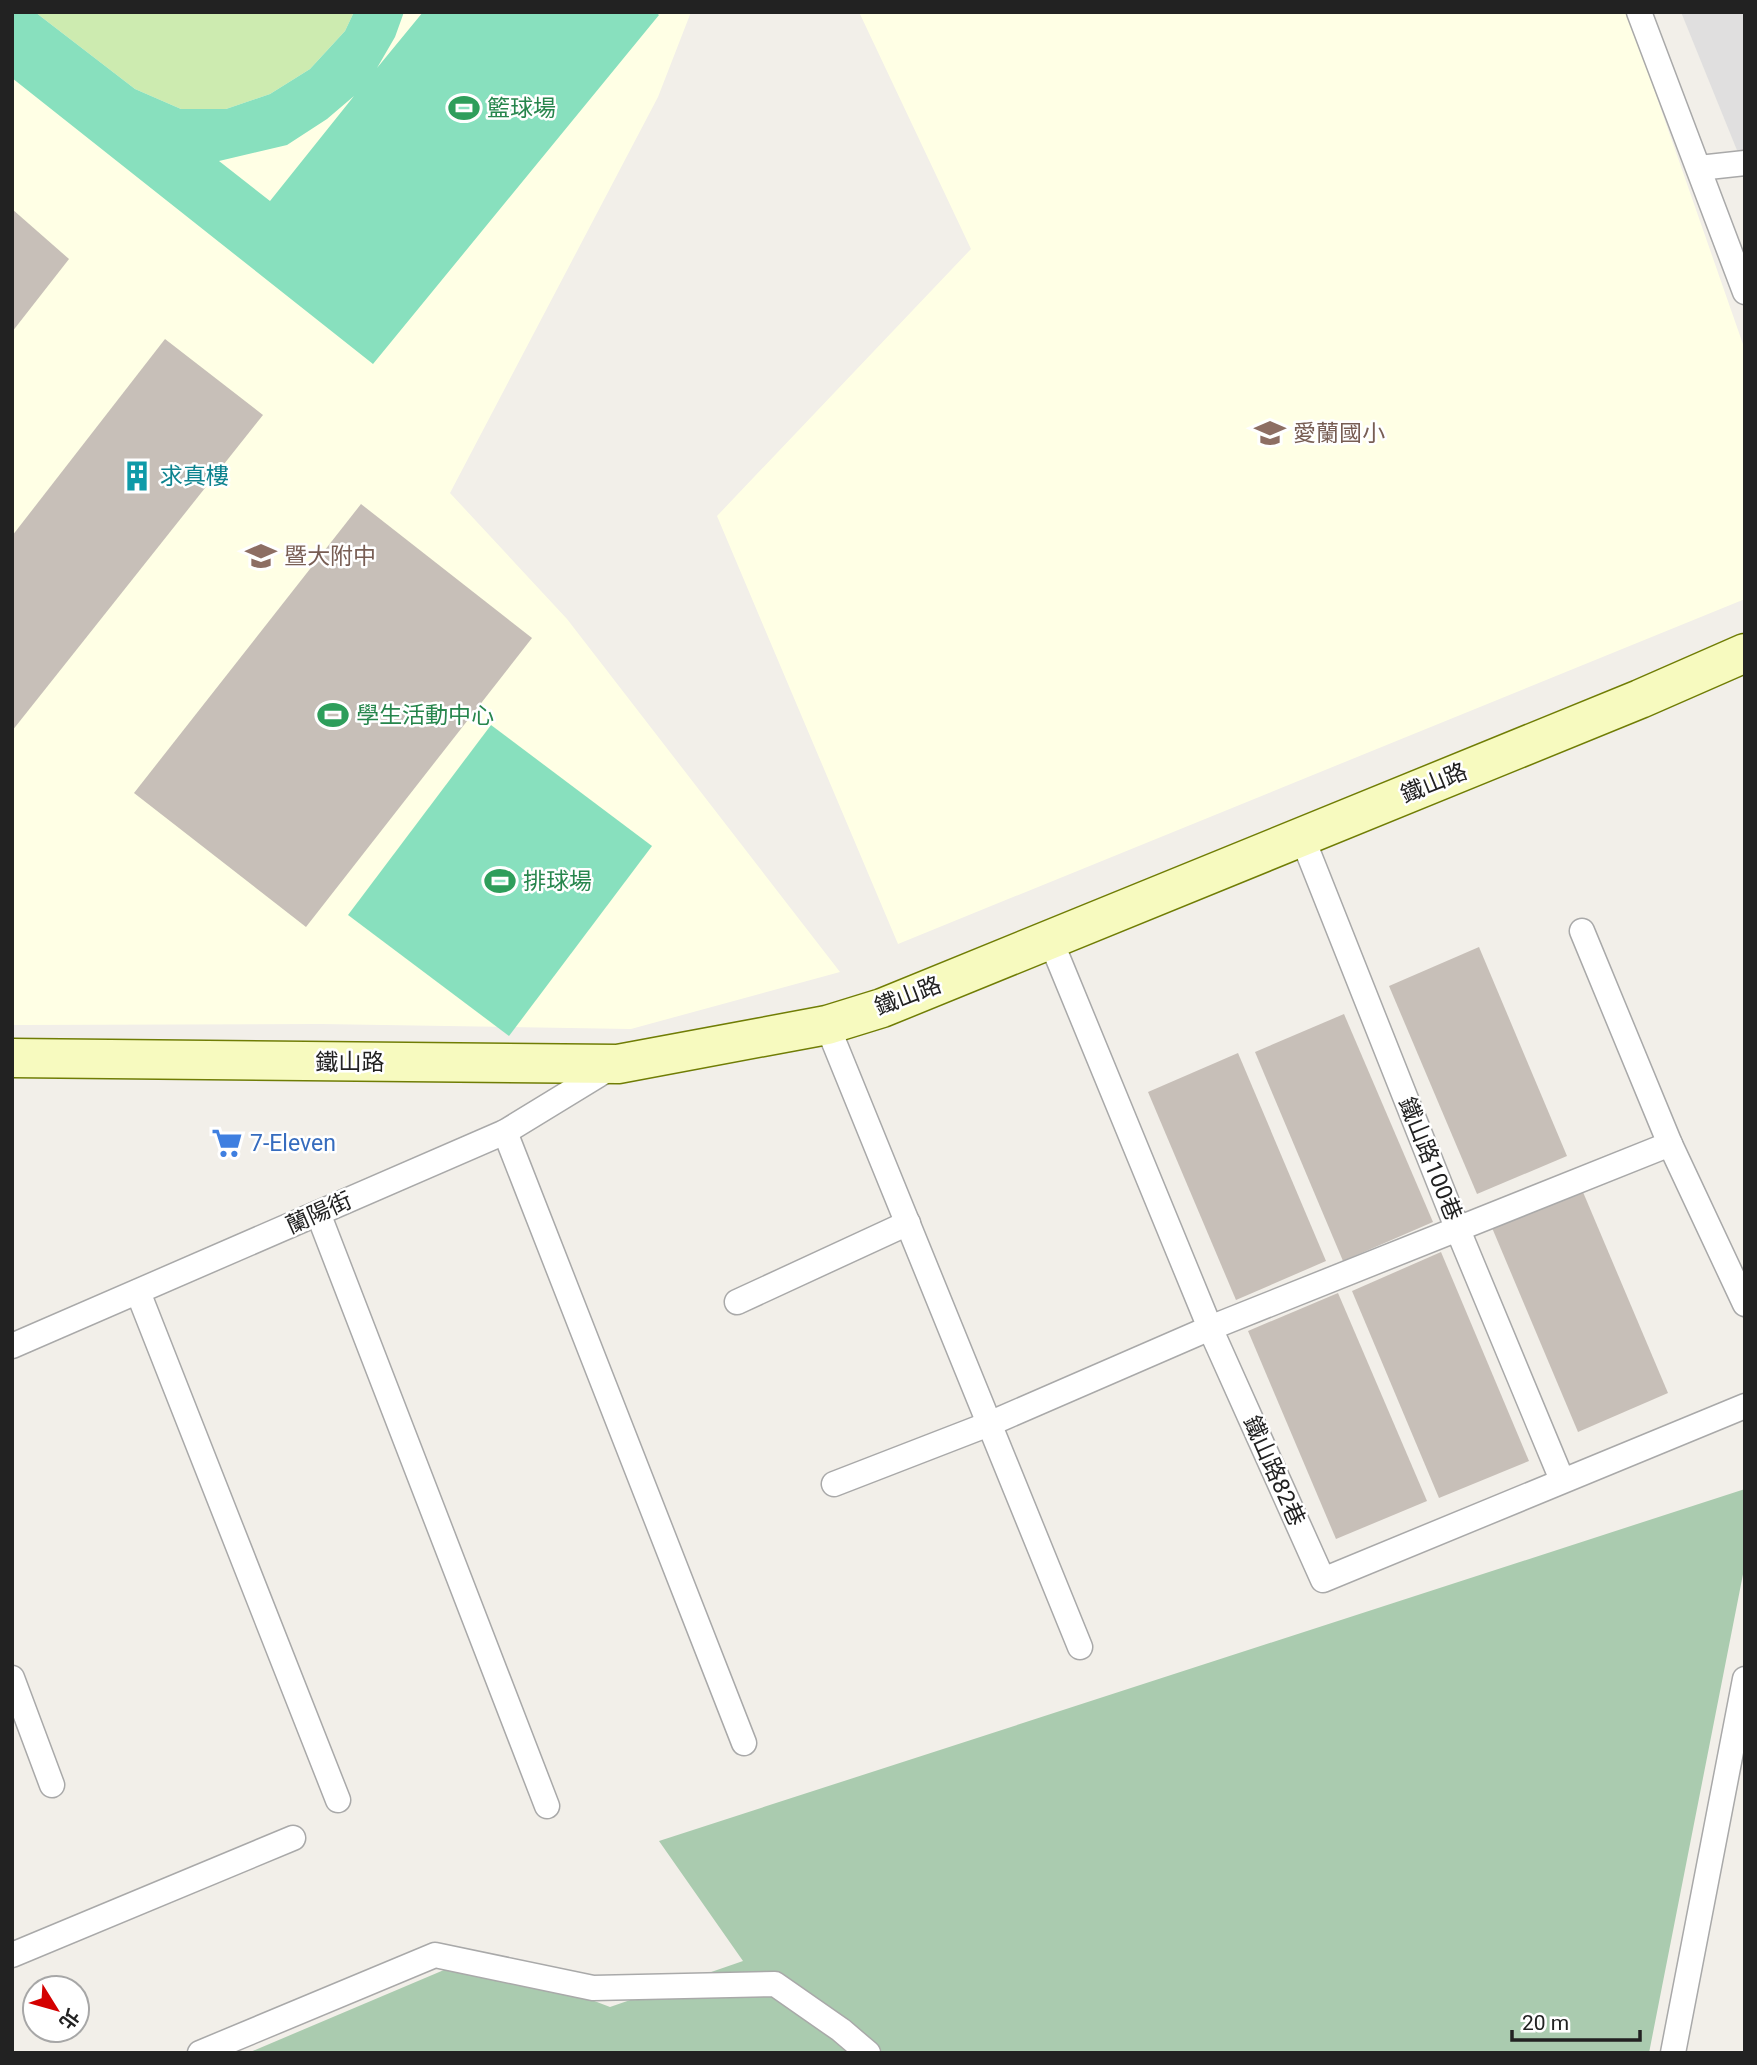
<svg xmlns="http://www.w3.org/2000/svg" width="1757" height="2065" font-family="Roboto,'Noto Sans TC',sans-serif">
<style>
.residential{fill:#e0dfdf}
.education{fill:#ffffe5}
.grass{fill:#cdebb0}
.cemetery{fill:#aacbaf}
.pitch{fill:#88e0be;fill-rule:evenodd}
.building{fill:#c7bfb8}
.lines{fill:none;stroke-linecap:round;stroke-linejoin:round}
.lane-casing{stroke:#a9a9a9;stroke-width:27}
.secondary-casing{stroke:#707d05;stroke-width:41}
.lane{stroke:#fff;stroke-width:24}
.secondary{stroke:#f7fabf;stroke-width:38}
.labels{text-anchor:middle;dominant-baseline:central;stroke-width:5;stroke-linejoin:round;paint-order:stroke}
.leisure-label{font-size:23px;fill:#27864d;stroke:#fff;text-anchor:start}
.education-label{font-size:23px;fill:#785e54;stroke:#fff;text-anchor:start}
.culture-label{font-size:23px;fill:#0d838f;stroke:#fff;text-anchor:start}
.street-label{font-size:23px;fill:#222;stroke:#fff}
.shop-label{font-size:23px;fill:#366cbe;stroke:#fff;text-anchor:start}
</style>
<rect width="100%" height="100%" fill="#f2efe9"/>
<!-- residential -->
<path class="residential" d="M1681,12H1745V170Z"/>
<!-- education -->
<g class="education">
<path d="M12,12H691L658,97L450,493L567,619L840,972L631,1029L321,1024L12,1025Z"/>
<path d="M859,12H1627L1745,350V599L898,944L717,516L971,249Z"/>
</g>
<!-- grass -->
<path class="grass" d="M35,12H354L345,31L310,69L270,94L226,109H181L135,89Z"/>
<!-- cemetery -->
<path class="cemetery" d="M1745,1489V1564L1649,2053H248L477,1956L610,2007L743,1961L659,1841Z"/>
<!-- pitch -->
<g class="pitch">
<path d="M12,12H35L135,89L181,109H226L270,94L310,69L345,31L354,12H404L395,37L377,68L423,12H656L659,15L373,364L12,78ZM354,96L270,201L219,161L287,145L327,119Z"/>
<path d="M491,725L652,846L509,1036L348,915Z"/>
</g>
<!-- building -->
<g class="building">
<path d="M12,209L69,259L12,332Z"/>
<path d="M165,339L263,415L12,731V536Z"/>
<path d="M361,504L532,638L306,927L134,793Z"/>
<path d="M1479,947L1567,1156L1477,1194L1389,986Z"/>
<path d="M1344,1014L1433,1222L1343,1261L1255,1052Z"/>
<path d="M1238,1053L1326,1261L1236,1300L1148,1092Z"/>
<path d="M1580,1185L1668,1393L1578,1432L1490,1223Z"/>
<path d="M1441,1252L1529,1461L1439,1498L1352,1291Z"/>
<path d="M1338,1293L1427,1501L1336,1539L1248,1331Z"/>
</g>
<g class="lines">
<!-- lane casing -->
<g class="lane-casing">
<g id="lane">
<path d="M1639,12L1745,292"/>
<path d="M1699,168L1745,163"/>
<path d="M1302,837L1458,1230L1562,1480"/>
<path d="M1582,931L1670,1144L1745,1304"/>
<path d="M1050,939L1210,1328L1323,1580L1745,1406"/>
<path d="M827,1025L1080,1647"/>
<path d="M505,1132L744,1743"/>
<path d="M318,1213L547,1806"/>
<path d="M138,1292L338,1800"/>
<path d="M737,1302L908,1223"/>
<path d="M12,1346L505,1132L613,1066"/>
<path d="M834,1484L989,1424L1210,1328L1670,1144"/>
<path d="M12,1678L52,1785"/>
<path d="M12,1955L293,1838"/>
<path d="M200,2053L435,1955L593,1988L775,1984L841,2030L868,2053"/>
<path d="M1673,2053L1745,1679"/>
</g>
</g>
<!-- secondary casing -->
<g class="secondary-casing">
<path id="secondary" d="M12,1058L618,1064L827,1025L882,1008L1640,699L1745,653"/>
</g>
<!-- lane -->
<use href="#lane" class="lane"/>
<!-- secondary -->
<use href="#secondary" class="secondary"/>
</g>
<!-- icons -->
<defs>
<g id="stadium-bare" transform="scale(2.415)"><path d="M0-5a6.5 5 0 1 0 0 10a6.5 5 0 1 0 0-10ZM-3.5-1.8h7v3.6h-7Z" fill="#2e9e5b" stroke="#fff" stroke-width="2.5" paint-order="stroke"/></g>
<g id="school-bare" transform="scale(2.415)"><path d="M0-5L7-2L0 1L-7-2ZM-4 1L0 2.5L4 1V4Q0 6-4 4Z" fill="#8d6e63" stroke="#fff" stroke-width="2.5" paint-order="stroke"/></g>
<g id="building-bare" transform="scale(2.415)"><path d="M-4-6H4V6H1V3H-1V6H-4ZM-2.5-4.3h1.7v1.8h-1.7ZM.8-4.3h1.7v1.8H.8ZM-2.5-1h1.7V.8h-1.7ZM.8-1h1.7V.8H.8Z" fill="#0f9aa8" stroke="#fff" stroke-width="2.5" paint-order="stroke"/></g>
<g id="supermarket-bare" transform="scale(2.415)"><path d="M-6-5.5h2.5l.6 2H6L4.5 2H-2.5L-4.4-4H-6ZM-1.5 3.2a1.3 1.3 0 1 0 .1 0ZM3 3.2a1.3 1.3 0 1 0 .1 0Z" fill="#3f7fe0" stroke="#fff" stroke-width="2.5" paint-order="stroke"/></g>
</defs>
<g fill-rule="evenodd">
<use href="#stadium-bare" x="464" y="108"/>
<use href="#school-bare" x="1270" y="433"/>
<use href="#building-bare" x="137" y="476"/>
<use href="#school-bare" x="261" y="556"/>
<use href="#stadium-bare" x="333" y="715"/>
<use href="#stadium-bare" x="500" y="881"/>
<use href="#supermarket-bare" x="227" y="1143"/>
</g>
<g class="labels">
<!-- leisure labels -->
<g class="leisure-label">
<text x="487" y="108">籃球場</text>
<text x="356" y="715">學生活動中心</text>
<text x="523" y="881">排球場</text>
</g>
<!-- education labels -->
<g class="education-label">
<text x="1293" y="433">愛蘭國小</text>
<text x="284" y="556">暨大附中</text>
</g>
<!-- culture labels -->
<g class="culture-label">
<text x="160" y="476">求真樓</text>
</g>
<!-- street labels -->
<g class="street-label">
<text transform="translate(1434 783) rotate(-22)">鐵山路</text>
<text transform="translate(908 996) rotate(-21)">鐵山路</text>
<text x="350" y="1062">鐵山路</text>
<text transform="translate(1430 1159) rotate(68)">鐵山路100巷</text>
<text transform="translate(319 1213) rotate(-24)">蘭陽街</text>
<text transform="translate(1274 1471) rotate(66)">鐵山路82巷</text>
</g>
<!-- shop labels -->
<g class="shop-label">
<text x="250" y="1143">7-Eleven</text>
</g>
</g>
<!-- border -->
<rect width="1757" height="2065" fill="none" stroke="#222222" stroke-width="28"/>
<!-- north arrow -->
<g transform="translate(56 2009) rotate(127)"><circle r="33" fill="#ffffff" stroke="#a7a7a7" stroke-width="2"/>
<path d="M0-5L12 26L0 18L-12 26Z" fill="#d40000"/>
<text y="-10" font-size="19" font-weight="bold" text-anchor="middle" fill="#222222">北</text>
</g>
<!-- scale -->
<path d="M1512 2030v10h128v-10" fill="none" stroke="#222222" stroke-width="3.5"/>
<text x="1522" y="2030" font-size="21" fill="#222222" stroke="#ffffff" stroke-width="5" paint-order="stroke">20 m</text>
</svg>
